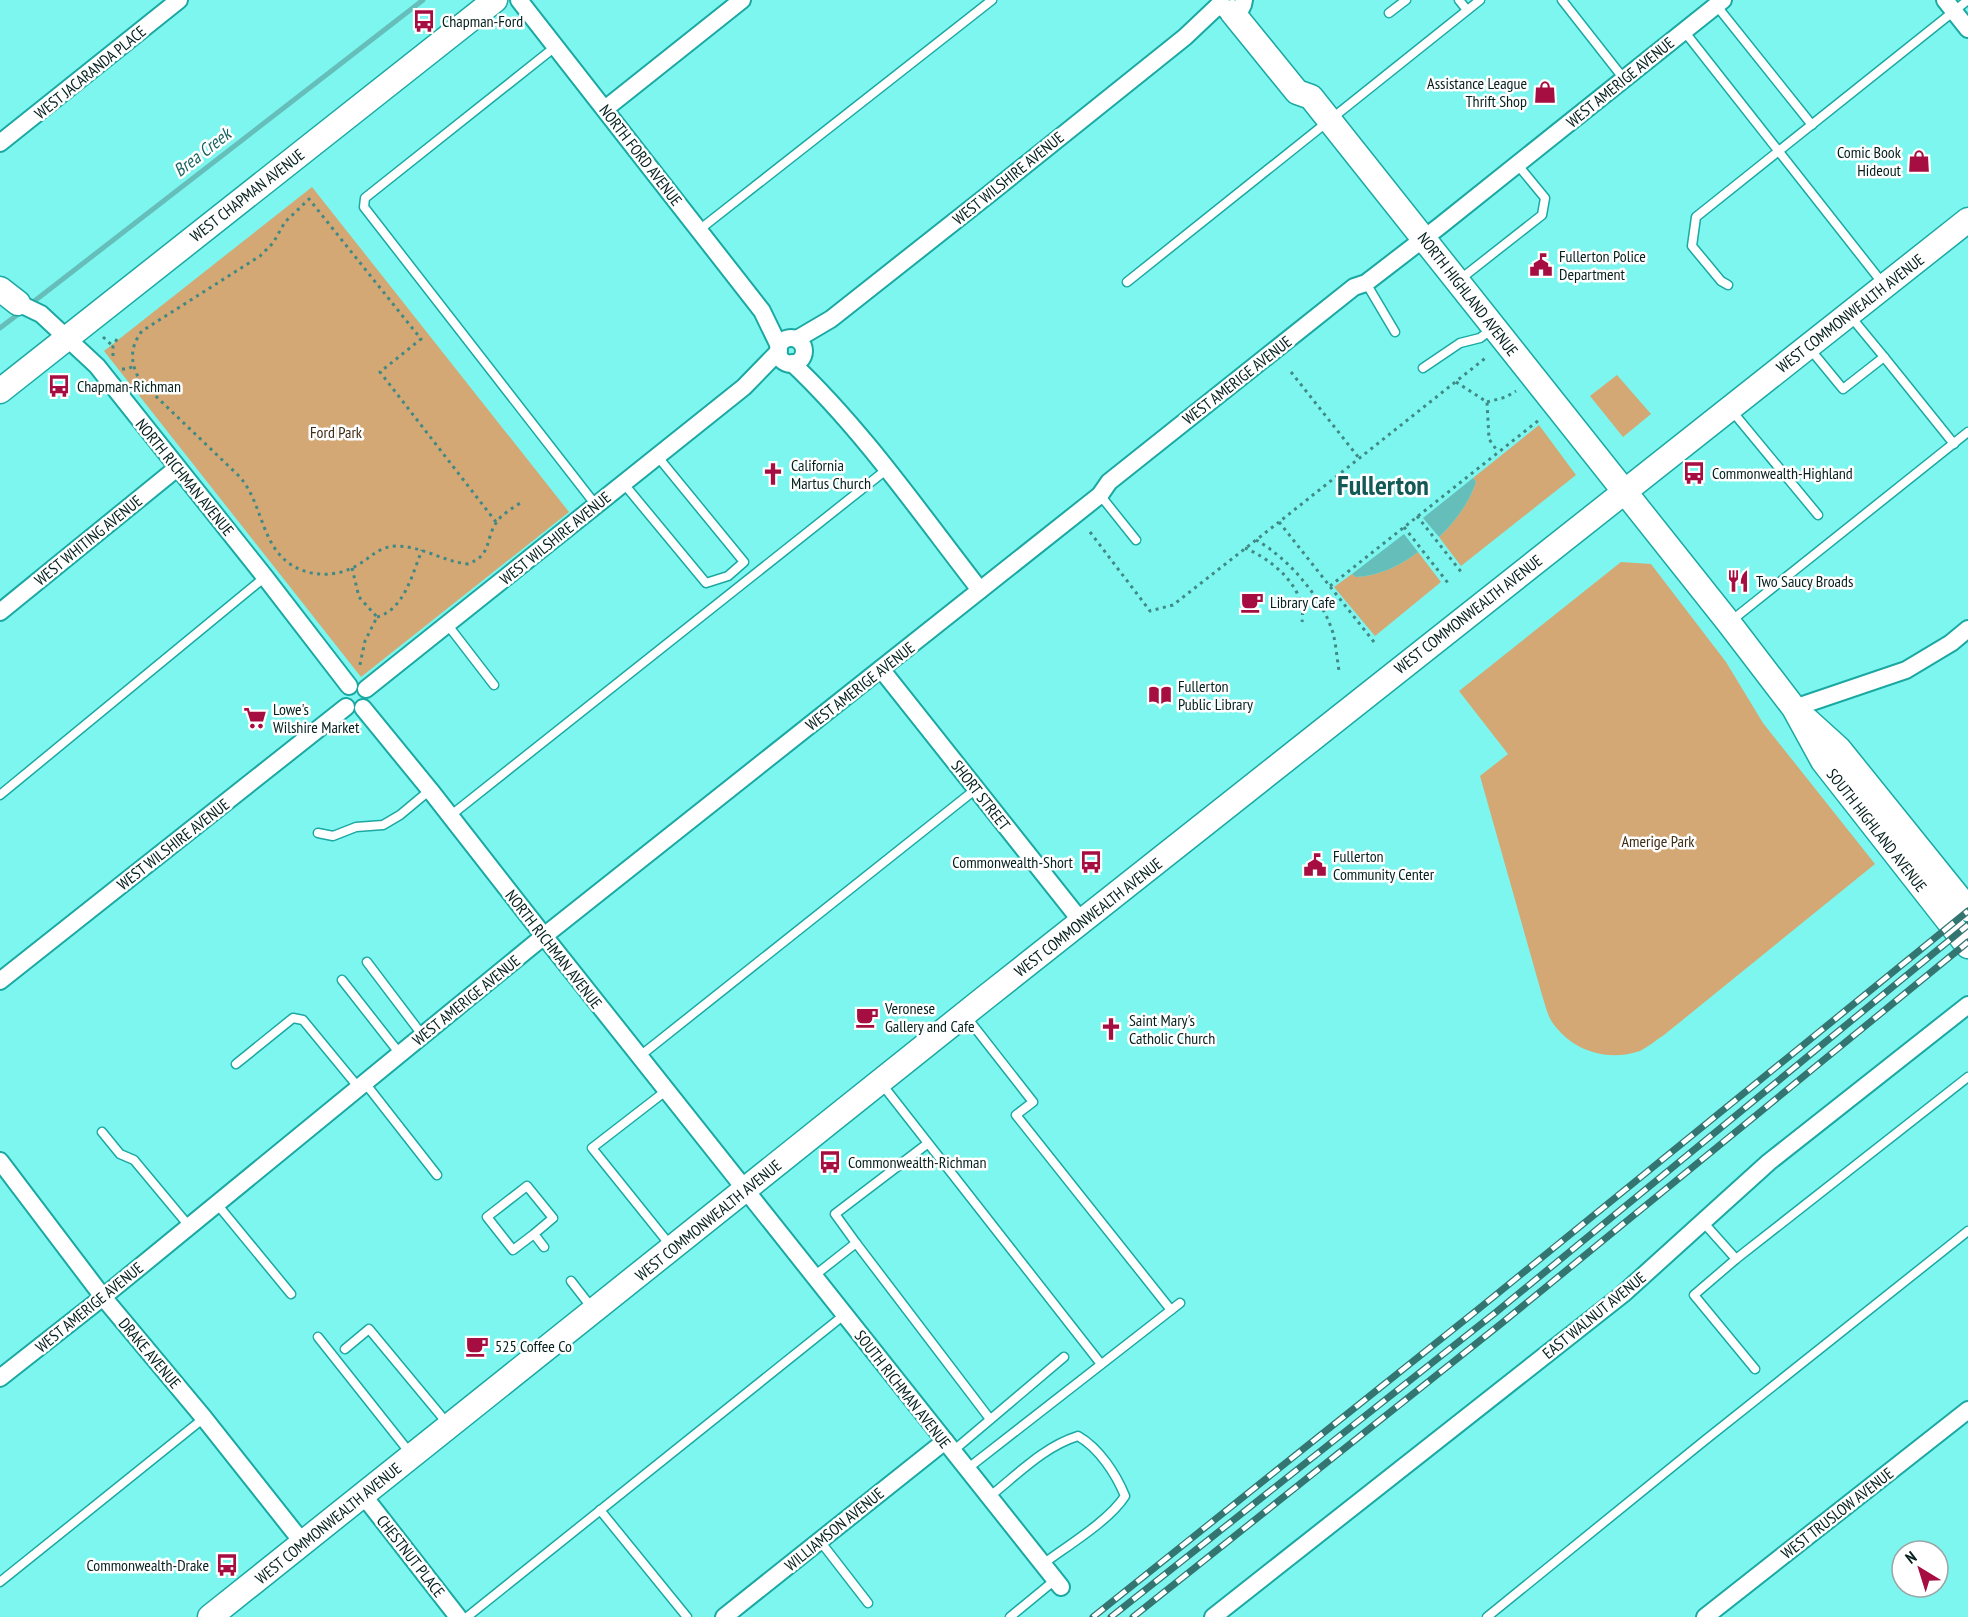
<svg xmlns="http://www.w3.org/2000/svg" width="1968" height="1617" font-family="'PT Sans Narrow',sans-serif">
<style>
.green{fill:#d3a875}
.water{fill:#65beb9}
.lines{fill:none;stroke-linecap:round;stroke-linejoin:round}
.stream{stroke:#65beb9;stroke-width:5}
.lane-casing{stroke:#1ba8a3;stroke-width:11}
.street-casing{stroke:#1ba8a3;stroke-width:20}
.secondary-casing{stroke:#1ba8a3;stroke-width:27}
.path{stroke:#408984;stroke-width:3;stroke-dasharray:3 4.5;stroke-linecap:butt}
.lane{stroke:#fff;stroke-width:8}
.street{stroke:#fff;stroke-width:16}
.secondary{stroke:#fff;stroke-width:24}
.rail-casing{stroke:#347571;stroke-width:7}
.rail{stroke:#fff;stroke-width:4.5;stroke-dasharray:14;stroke-linecap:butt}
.labels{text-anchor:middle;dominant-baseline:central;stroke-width:5;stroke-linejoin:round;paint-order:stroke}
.poi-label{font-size:16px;fill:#041f1d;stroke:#fff;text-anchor:start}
.street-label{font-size:16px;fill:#041f1d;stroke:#fff}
.park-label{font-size:16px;fill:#3e2b13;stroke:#fff}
.water-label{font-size:18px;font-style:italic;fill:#196360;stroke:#fff}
.town-label{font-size:28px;font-weight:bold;fill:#135956;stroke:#fff}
</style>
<rect width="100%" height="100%" fill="#7df6ef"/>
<!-- green -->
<g class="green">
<path d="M312,187L569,512L361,677L104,351Z"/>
<path d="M1617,375L1651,414L1623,437L1590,396Z"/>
<path d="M1539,425L1576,475L1461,566L1439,537C1455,522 1469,503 1476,482L1473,478Z"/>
<path d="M1418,552L1441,582L1375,636L1334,587L1352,574L1356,577C1378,576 1400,566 1418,552Z"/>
<path d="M1621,562L1651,564L1726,662L1763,723L1875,864L1664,1035C1656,1040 1648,1047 1640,1051C1607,1062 1572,1051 1552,1022C1547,1014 1545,1004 1542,995L1480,776L1508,754L1459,691Z"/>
</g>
<!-- water -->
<g class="water">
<path d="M1473,478L1476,482C1469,503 1455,522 1439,537L1423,518Z"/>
<path d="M1404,534L1418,552C1400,566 1378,576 1356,577L1352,574Z"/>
</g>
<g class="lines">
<!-- stream -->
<g class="stream">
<path d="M28,306L423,0"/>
<path d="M0,328L21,312"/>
</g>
<!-- lane casing -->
<g class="lane-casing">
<g id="lane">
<path d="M1459,0L1467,10"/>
<path d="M1562,0L1624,79"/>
<path d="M1716,5L1812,125"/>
<path d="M1389,13L1406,0"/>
<path d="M1684,31L1884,285"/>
<path d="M555,47L365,198L364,207L595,504"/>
<path d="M699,230L992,0"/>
<path d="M1458,281L1542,215L1545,198L1517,164"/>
<path d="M1127,282L1480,0"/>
<path d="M1366,283L1395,332"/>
<path d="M1728,285L1721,281L1692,246L1696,217L1968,0"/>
<path d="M1851,317L1884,357"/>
<path d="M1810,349L1843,389L1884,357L1954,444"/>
<path d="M1423,368L1460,343L1480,338L1492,329"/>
<path d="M1732,411L1818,515"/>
<path d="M624,484L706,583L728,576L744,562L658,457"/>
<path d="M1100,495L1136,540"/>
<path d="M1731,621L1968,432"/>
<path d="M447,624L494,685"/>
<path d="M0,795L265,577"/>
<path d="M450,816L886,470"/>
<path d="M318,833L333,836L356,827L383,825L400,815L430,790"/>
<path d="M367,962L423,1036"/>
<path d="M342,980L400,1054"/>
<path d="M965,1015L1033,1102L1016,1115L1171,1310"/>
<path d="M640,1056L976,789"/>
<path d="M236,1064L293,1018L303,1020L359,1088"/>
<path d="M365,1083L437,1175"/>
<path d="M881,1083L1101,1364"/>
<path d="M667,1090L592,1148L670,1245"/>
<path d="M102,1132L120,1154L134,1160L189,1226"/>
<path d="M217,1204L291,1294"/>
<path d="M1703,1222L1736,1259L1694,1295L1755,1369"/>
<path d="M534,1234L553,1218L527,1186L487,1217L513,1250L534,1234L544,1247"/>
<path d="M856,1243L990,1419"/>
<path d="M1736,1259L1968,1077"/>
<path d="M814,1276L856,1243L835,1214L927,1144"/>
<path d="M571,1281L592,1308"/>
<path d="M318,1337L410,1453"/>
<path d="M345,1349L369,1329L447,1423"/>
<path d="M953,1451L1064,1357"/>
<path d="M967,1469L1180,1303"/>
<path d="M989,1497C1017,1475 1043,1447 1078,1436C1099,1448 1116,1474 1125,1496C1109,1521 1067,1546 1043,1564"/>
<path d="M600,1510L687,1617"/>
<path d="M820,1541L868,1603"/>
<path d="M0,1582L204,1418"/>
<path d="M467,1617L844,1315"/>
<path d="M1010,1617L1055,1580"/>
<path d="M1487,1617L1704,1441L1968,1231"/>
</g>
</g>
<!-- street casing -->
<g class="street-casing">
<g id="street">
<path d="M519,0L762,311L779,346"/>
<path d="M1945,0L1968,29"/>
<path d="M1224,9C1233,16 1243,11 1244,0"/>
<path d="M605,109L742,0"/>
<path d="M0,143L179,0"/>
<path d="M18,303L41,314L97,366L265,577L349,686"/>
<circle cx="791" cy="351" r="13"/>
<path d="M797,339L831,319L988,195L1185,37L1221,3"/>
<path d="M792,363C863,430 920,513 980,590"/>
<path d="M0,612L177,468"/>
<path d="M881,669L1081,921"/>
<path d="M366,689L744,387L779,351"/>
<path d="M363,708L430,790L544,936L1061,1587"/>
<path d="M1794,708L1906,670L1951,643L1968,629"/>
<path d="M0,981L346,707"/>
<path d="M0,1161L103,1297L204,1418L303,1543"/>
<path d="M0,1378L103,1297L544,936L1100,495L1109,482L1354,287L1366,283L1440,226L1723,0"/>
<path d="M363,1495L458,1617"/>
<path d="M724,1617L945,1441"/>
<path d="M1213,1617L1623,1294L1769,1162L1968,1005"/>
<path d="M1705,1617L1968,1410"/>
</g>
</g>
<!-- secondary casing -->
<g class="secondary-casing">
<g id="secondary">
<path d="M1232,12L1297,92L1311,97L1729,623L1794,708L1823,761L1968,946"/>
<path d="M0,289L18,303"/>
<path d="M0,391L495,0"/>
<path d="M1807,720L1839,749L1968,909"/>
<path d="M210,1617L986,997L1968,220"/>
</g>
</g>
<!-- path -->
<g class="path">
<path d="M103,337L113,346"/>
<path d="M113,356V346L117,339"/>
<path d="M122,369H127L134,366"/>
<path d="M1291,372L1359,458"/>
<path d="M1456,382L1487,402L1489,439L1498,452"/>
<path d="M1487,402L1506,397L1516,391"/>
<path d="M1417,516L1462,573"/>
<path d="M496,522L380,372L421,339L309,199L285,222L273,243L260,256L142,331C129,348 130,364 141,382L240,477C260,501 261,534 280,555C298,576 331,580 356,566C371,558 377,547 396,546C421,546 443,561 467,564C492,556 485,540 496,523C501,514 515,507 523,501"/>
<path d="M1404,527L1448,583"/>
<path d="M1090,532L1150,611L1173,605L1279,522"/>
<path d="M1256,540C1288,558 1322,597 1333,633C1336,645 1337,658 1339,671"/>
<path d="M1245,548C1273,560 1307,588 1302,622"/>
<path d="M352,568L359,597L377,617L365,641L359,669"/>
<path d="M1330,586L1539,420"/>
<path d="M377,617C405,609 412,574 422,550"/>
<path d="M1374,642L1279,522L1488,356"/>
</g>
<!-- lane -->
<use href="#lane" class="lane"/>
<!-- street -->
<use href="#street" class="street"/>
<!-- secondary -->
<use href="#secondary" class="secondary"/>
<!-- rail casing -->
<g class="rail-casing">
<g id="rail">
<path d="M1093,1617L1476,1311L1968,911"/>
<path d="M1111,1617L1495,1313L1968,925"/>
<path d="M1133,1617L1502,1323L1968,942"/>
</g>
</g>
<!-- rail -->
<use href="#rail" class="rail"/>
</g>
<!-- icons -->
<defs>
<g id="bus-bare" transform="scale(1.8)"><path d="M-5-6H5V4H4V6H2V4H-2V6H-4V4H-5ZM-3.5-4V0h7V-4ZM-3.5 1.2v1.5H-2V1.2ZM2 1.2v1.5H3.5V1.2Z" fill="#a60e42" stroke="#fff" stroke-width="2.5" paint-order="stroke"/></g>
<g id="shop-bare" transform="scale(1.8)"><path d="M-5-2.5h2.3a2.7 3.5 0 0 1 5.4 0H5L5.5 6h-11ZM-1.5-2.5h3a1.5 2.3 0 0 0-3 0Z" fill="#a60e42" stroke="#fff" stroke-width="2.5" paint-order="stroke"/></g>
<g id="civic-bare" transform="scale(1.8)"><path d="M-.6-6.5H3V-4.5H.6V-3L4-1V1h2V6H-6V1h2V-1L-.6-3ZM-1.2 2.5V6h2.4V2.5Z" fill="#a60e42" stroke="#fff" stroke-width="2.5" paint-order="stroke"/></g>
<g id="church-bare" transform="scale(1.8)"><path d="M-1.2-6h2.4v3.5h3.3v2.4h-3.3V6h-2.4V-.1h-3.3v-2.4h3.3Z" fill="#a60e42" stroke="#fff" stroke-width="2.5" paint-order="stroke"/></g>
<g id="restaurant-bare" transform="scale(1.8)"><path d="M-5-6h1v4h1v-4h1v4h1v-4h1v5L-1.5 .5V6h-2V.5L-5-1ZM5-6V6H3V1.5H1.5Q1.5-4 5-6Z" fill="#a60e42" stroke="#fff" stroke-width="2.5" paint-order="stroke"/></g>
<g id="cafe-bare" transform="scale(1.8)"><path d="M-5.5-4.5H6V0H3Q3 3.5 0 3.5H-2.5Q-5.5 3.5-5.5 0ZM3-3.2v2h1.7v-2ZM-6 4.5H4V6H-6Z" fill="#a60e42" stroke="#fff" stroke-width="2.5" paint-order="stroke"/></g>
<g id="library-bare" transform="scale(1.8)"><path d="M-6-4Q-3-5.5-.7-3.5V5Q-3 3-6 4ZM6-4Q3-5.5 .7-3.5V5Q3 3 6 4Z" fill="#a60e42" stroke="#fff" stroke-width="2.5" paint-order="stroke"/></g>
<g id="supermarket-bare" transform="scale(1.8)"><path d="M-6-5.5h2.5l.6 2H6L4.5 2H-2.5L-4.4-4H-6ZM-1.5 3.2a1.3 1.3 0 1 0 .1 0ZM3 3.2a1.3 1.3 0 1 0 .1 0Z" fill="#a60e42" stroke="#fff" stroke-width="2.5" paint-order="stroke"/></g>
</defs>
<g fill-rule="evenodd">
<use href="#bus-bare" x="424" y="21"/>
<use href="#shop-bare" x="1545" y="92"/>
<use href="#shop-bare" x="1919" y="161"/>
<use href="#civic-bare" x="1541" y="265"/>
<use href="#bus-bare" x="59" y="386"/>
<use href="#bus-bare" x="1694" y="473"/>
<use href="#church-bare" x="773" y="474"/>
<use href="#restaurant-bare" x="1738" y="581"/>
<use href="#cafe-bare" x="1252" y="602"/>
<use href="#library-bare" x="1160" y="695"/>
<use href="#supermarket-bare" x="255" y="718"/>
<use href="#bus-bare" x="1091" y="862"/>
<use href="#civic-bare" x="1315" y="865"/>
<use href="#cafe-bare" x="867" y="1017"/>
<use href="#church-bare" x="1111" y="1029"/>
<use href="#bus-bare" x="830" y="1162"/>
<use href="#cafe-bare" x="477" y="1346"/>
<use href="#bus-bare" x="227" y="1565"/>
</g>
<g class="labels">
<!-- poi labels -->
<g class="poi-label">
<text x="442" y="21">Chapman-Ford</text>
<text x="1527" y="83" text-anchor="end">Assistance League<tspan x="1527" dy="18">Thrift Shop</tspan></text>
<text x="1901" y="152" text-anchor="end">Comic Book<tspan x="1901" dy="18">Hideout</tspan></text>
<text x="1559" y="256">Fullerton Police<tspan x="1559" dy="18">Department</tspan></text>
<text x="77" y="386">Chapman-Richman</text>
<text x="791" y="465">California<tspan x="791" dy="18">Martus Church</tspan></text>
<text x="1712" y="473">Commonwealth-Highland</text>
<text x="1756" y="581">Two Saucy Broads</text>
<text x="1270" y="602">Library Cafe</text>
<text x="1178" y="686">Fullerton<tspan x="1178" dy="18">Public Library</tspan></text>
<text x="273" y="709">Lowe's<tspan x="273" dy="18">Wilshire Market</tspan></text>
<text x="1333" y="856">Fullerton<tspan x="1333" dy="18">Community Center</tspan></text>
<text x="1073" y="862" text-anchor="end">Commonwealth-Short</text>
<text x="885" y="1008">Veronese<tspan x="885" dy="18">Gallery and Cafe</tspan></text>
<text x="1129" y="1020">Saint Mary's<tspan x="1129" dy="18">Catholic Church</tspan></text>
<text x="848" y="1162">Commonwealth-Richman</text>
<text x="495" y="1346">525 Coffee Co</text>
<text x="209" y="1565" text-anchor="end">Commonwealth-Drake</text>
</g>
<!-- street labels -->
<g class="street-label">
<text transform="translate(90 72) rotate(-39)">WEST JACARANDA PLACE</text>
<text transform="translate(1620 82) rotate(-39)">WEST AMERIGE AVENUE</text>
<text transform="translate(641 155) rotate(52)">NORTH FORD AVENUE</text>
<text transform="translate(1008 178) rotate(-39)">WEST WILSHIRE AVENUE</text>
<text transform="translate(247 195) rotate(-38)">WEST CHAPMAN AVENUE</text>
<text transform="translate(1468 294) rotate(52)">NORTH HIGHLAND AVENUE</text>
<text transform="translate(1850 313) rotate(-38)">WEST COMMONWEALTH AVENUE</text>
<text transform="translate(1237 380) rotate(-38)">WEST AMERIGE AVENUE</text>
<text transform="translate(185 477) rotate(51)">NORTH RICHMAN AVENUE</text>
<text transform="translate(555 538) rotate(-39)">WEST WILSHIRE AVENUE</text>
<text transform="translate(88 540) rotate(-39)">WEST WHITING AVENUE</text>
<text transform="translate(1468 614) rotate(-38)">WEST COMMONWEALTH AVENUE</text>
<text transform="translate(860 686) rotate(-38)">WEST AMERIGE AVENUE</text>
<text transform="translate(981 795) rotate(52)">SHORT STREET</text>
<text transform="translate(1877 830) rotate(52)">SOUTH HIGHLAND AVENUE</text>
<text transform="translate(173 844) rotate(-38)">WEST WILSHIRE AVENUE</text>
<text transform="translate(1088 917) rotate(-38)">WEST COMMONWEALTH AVENUE</text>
<text transform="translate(554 949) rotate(52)">NORTH RICHMAN AVENUE</text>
<text transform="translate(466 1000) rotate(-39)">WEST AMERIGE AVENUE</text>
<text transform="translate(708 1220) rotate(-39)">WEST COMMONWEALTH AVENUE</text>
<text transform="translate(89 1307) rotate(-39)">WEST AMERIGE AVENUE</text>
<text transform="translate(1594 1315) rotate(-39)">EAST WALNUT AVENUE</text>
<text transform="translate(150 1353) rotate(50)">DRAKE AVENUE</text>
<text transform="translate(903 1389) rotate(52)">SOUTH RICHMAN AVENUE</text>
<text transform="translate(1837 1513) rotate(-38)">WEST TRUSLOW AVENUE</text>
<text transform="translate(328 1523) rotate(-39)">WEST COMMONWEALTH AVENUE</text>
<text transform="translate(834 1529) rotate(-39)">WILLIAMSON AVENUE</text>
<text transform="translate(411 1556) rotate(52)">CHESTNUT PLACE</text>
</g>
<!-- park labels -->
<g class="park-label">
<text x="336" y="432">Ford Park</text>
<text x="1658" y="841">Amerige Park</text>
</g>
<!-- water labels -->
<g class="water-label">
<text transform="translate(202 152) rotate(-38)">Brea Creek</text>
</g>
<!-- town labels -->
<g class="town-label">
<text x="1383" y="484">Fullerton</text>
</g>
</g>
<!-- north arrow -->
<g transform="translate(1920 1569) rotate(322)"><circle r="28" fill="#ffffff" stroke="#9ba5a5" stroke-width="1.5"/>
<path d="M0-4.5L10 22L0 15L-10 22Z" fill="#a60e42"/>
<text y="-9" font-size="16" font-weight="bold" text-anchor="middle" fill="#041f1d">N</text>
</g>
</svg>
